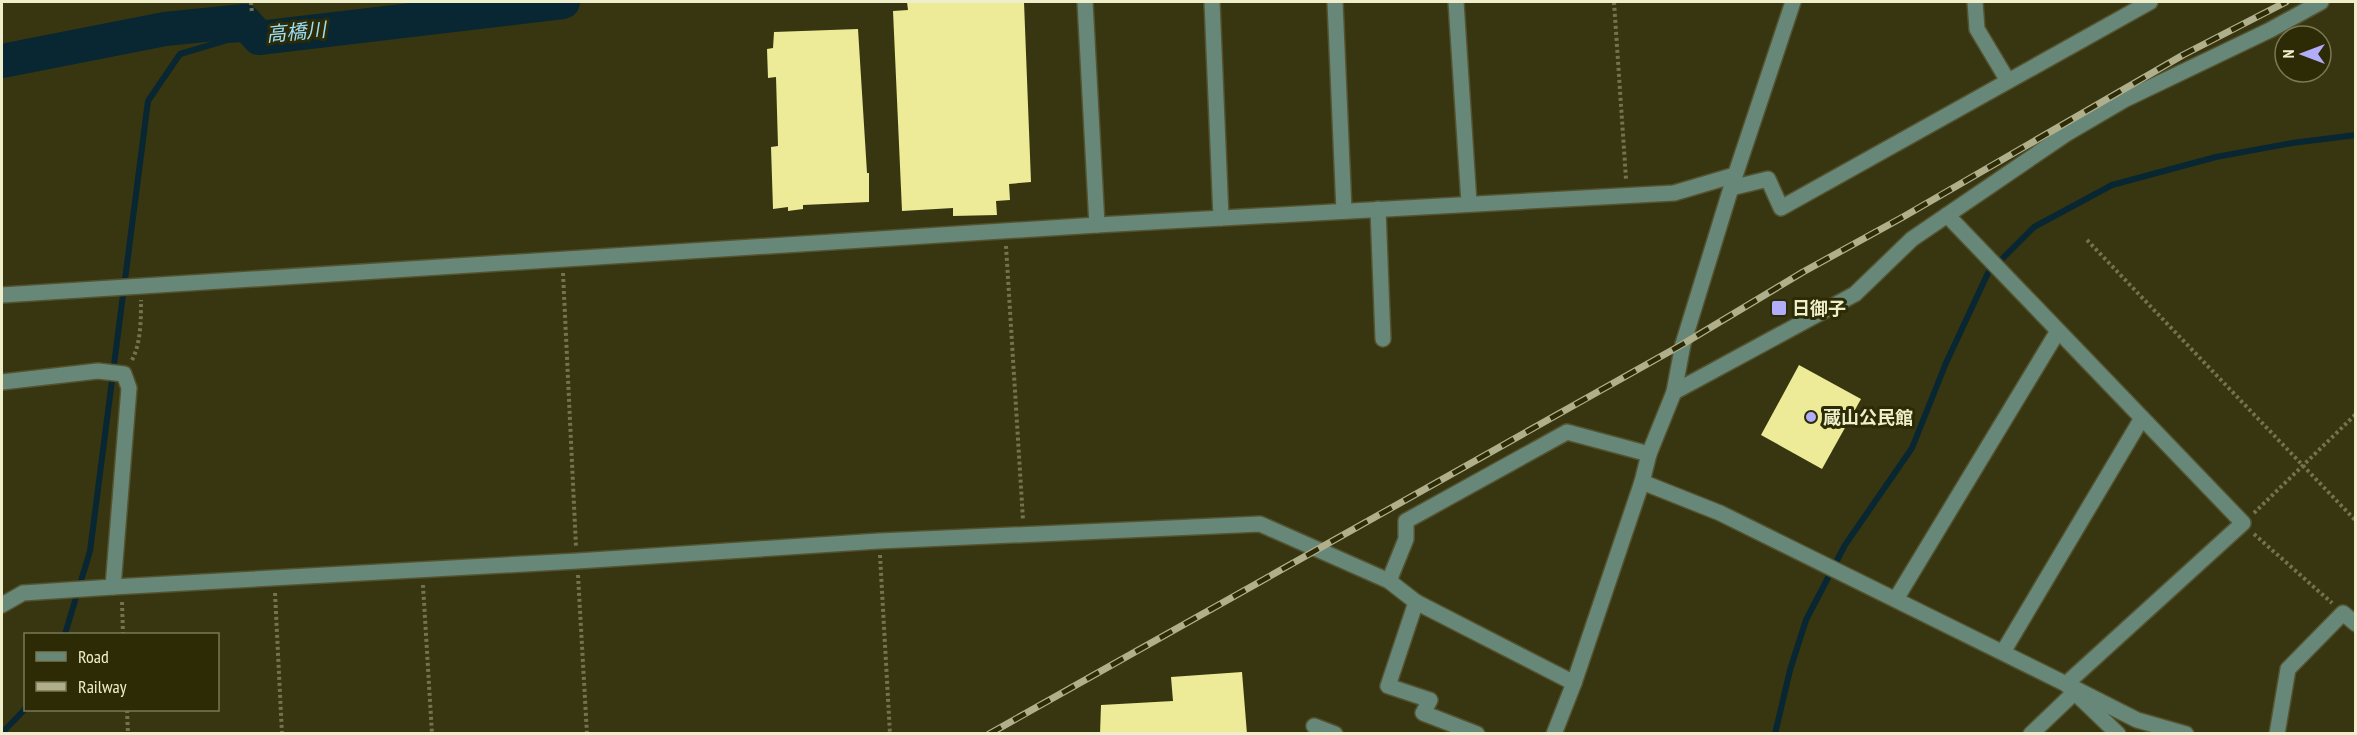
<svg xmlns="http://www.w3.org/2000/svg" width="2357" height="735" font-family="'PT Sans Narrow','Noto Sans JP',sans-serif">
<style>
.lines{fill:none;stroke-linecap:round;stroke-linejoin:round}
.stream{stroke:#082732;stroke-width:6}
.river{stroke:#082732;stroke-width:34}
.building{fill:#edea98}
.minor-casing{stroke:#54532f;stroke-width:18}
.path{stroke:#74734f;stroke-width:4;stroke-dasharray:3 3;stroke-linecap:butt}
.minor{stroke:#678779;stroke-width:15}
.rail-casing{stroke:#b0af8c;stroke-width:7}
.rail{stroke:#2d2b06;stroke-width:4.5;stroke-dasharray:14;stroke-linecap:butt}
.poi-dot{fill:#b2adf9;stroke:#2d2b06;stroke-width:2}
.labels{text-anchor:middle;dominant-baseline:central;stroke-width:6;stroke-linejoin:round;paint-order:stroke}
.poi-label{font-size:18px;font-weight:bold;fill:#eeeecb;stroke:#2d2b06;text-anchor:start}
.water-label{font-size:20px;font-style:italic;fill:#9adffc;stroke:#2d2b06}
</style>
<rect width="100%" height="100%" fill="#373611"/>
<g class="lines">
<!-- stream -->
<g class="stream">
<path d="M65,634L90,551L148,101L180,54L227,40L259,38"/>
<path d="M2,733L26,708"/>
<path d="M1775,734L1790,670L1806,620L1845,545L1912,448L1946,363L1988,273L2034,227L2112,185L2216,157L2292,143L2356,135"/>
</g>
<!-- river -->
<path class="river" d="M2,61L165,29L244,21L259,38L563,2"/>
</g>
<!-- building -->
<g class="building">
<path d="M907,2H1024L1031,182L1009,184L1010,200L996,201L997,215L953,216V208L902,211L893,11L908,10Z"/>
<path d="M858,29L867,173H869V202L803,205V209L788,211V207L773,209L771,147L778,146L776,77L768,78L767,49L773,48L774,32Z"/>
<path d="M1799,365L1861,399L1822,469L1761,435Z"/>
<path d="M1242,672L1247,734H1100L1101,705L1173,701L1171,677Z"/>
</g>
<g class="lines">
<!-- minor casing -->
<g class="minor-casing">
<g id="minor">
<path d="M1212,2L1221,218"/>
<path d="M1335,2L1344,211"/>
<path d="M1456,2L1469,203"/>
<path d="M1975,2L1977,29L2008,81"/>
<path d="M1731,188L1768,179L1781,208L2150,2"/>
<path d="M1378,209L1383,339"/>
<path d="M1947,215L2243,523L2066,684L2137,720L2186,734"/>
<path d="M1097,225L1674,193L1735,175"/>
<path d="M2,295L1097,225L1085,2"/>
<path d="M2,382L98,371L124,374L129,388L113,587L23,593L2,605"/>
<path d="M1674,392L1855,294L1912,239L2066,134L2124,100L2270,30L2321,2"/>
<path d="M1642,482L1720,513L2066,684L2118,734"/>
<path d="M113,587L577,561L879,541L1260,524L1389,581"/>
<path d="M1896,599L2058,331"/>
<path d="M1416,602L1389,581L1406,539V521L1567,432L1649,454"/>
<path d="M2003,652L2142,418"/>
<path d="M1314,726L1335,734"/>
<path d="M1477,734L1423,713L1430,700L1388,686L1416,602L1574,683"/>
<path d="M1554,734L1574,683L1642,482L1649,454L1674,392L1683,344L1731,188L1793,2"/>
<path d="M2031,734L2075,692"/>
<path d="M2277,734L2288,669L2343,613L2356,624"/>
</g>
</g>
<!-- path -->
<g class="path">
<path d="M251,2L252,13"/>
<path d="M1614,2L1626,179"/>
<path d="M2087,240L2356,521"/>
<path d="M1006,246L1023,520"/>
<path d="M563,273L576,547"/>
<path d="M132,360C141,343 141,319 141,300"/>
<path d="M2254,513L2356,414"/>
<path d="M2254,534L2332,603"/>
<path d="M880,555L890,734"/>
<path d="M578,575L587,734"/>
<path d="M423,585L432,734"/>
<path d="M275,593L282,734"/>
<path d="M122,602L123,634"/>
<path d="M127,710L128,734"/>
</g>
<!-- minor -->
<use href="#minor" class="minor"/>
<!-- rail casing -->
<g class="rail-casing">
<path id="rail" d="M989,734L1683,344L1803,272L1903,217L2183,55L2286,2"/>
</g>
<!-- rail -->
<use href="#rail" class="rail"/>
</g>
<!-- markers -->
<g class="poi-dot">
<rect x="1771" y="300" width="16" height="16" rx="3"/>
<circle cx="1811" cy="417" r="6"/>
</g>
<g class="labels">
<!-- poi labels -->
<g class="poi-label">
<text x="1792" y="308">日御子</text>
<text x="1823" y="417">蔵山公民館</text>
</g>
<!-- water labels -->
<g class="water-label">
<text transform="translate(296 32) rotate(-5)">高橋川</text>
</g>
</g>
<!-- border -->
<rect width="2357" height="735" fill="none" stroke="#eeeecb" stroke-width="6"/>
<!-- legend -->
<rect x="24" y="633" width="195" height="78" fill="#2d2b06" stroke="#7a7955" stroke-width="1.5"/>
<rect x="36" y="652" width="30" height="9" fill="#678779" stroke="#7a7955" stroke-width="1.5"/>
<text x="78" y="663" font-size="18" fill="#eeeecb">Road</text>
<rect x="36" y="682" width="30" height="9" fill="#b0af8c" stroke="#7a7955" stroke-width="1.5"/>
<text x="78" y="693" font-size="18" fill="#eeeecb">Railway</text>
<!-- north arrow -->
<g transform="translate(2303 54) rotate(270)"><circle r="28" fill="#2d2b06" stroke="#7a7955" stroke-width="1.5"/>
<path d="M0-4.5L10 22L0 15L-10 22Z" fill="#b2adf9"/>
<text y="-9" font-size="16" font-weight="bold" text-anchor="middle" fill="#eeeecb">N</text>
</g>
</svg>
